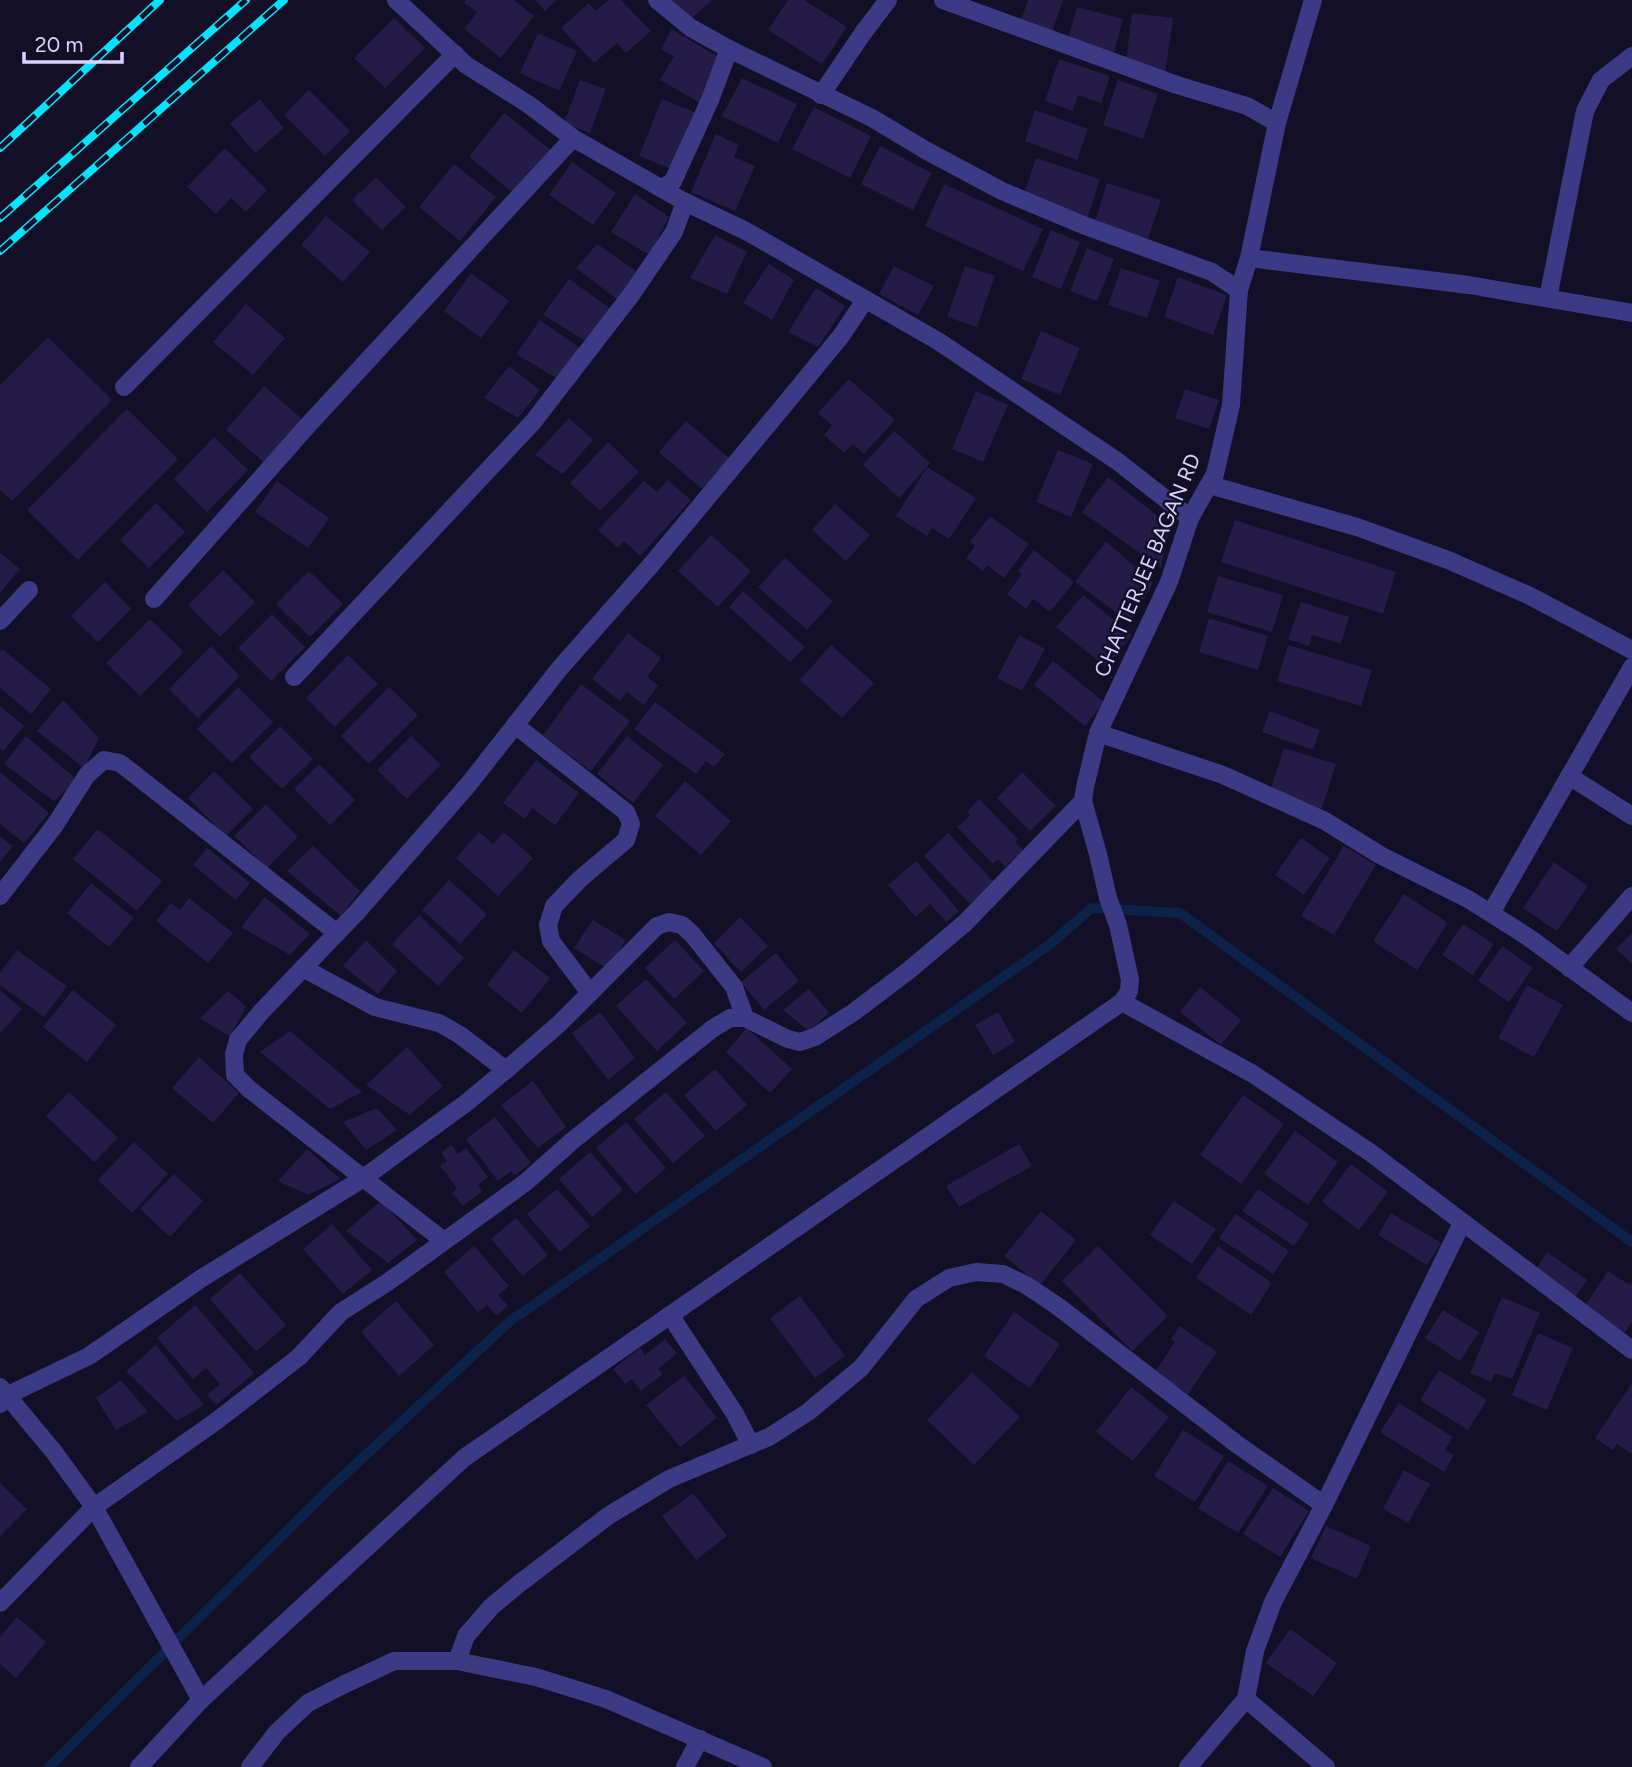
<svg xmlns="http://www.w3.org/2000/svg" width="1632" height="1767" font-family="Figtree,sans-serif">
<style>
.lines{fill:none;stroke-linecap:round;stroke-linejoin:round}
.stream{stroke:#0c2248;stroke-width:10}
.building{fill:#241b47}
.minor{stroke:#3d3a85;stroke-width:18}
.tertiary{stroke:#3d3a85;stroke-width:18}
.rail-casing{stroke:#00e5ff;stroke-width:8}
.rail{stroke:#130f26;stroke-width:5;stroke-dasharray:16;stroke-linecap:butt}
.labels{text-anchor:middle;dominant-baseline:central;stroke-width:5;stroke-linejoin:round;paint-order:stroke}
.street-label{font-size:21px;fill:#d9d4ff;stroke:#130f26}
</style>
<rect width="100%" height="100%" fill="#130f26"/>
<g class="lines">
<!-- stream -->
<path class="stream" d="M49,1767L327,1491L509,1322L1049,945L1092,908L1180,913L1632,1242"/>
</g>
<!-- building -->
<g class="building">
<path d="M466,0H514L534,16L501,58L464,29L477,12L464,3Z"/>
<path d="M535,0H557L545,11Z"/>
<path d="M609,0H621L651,31L626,53L617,43L594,63L561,28L589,3L596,11Z"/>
<path d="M668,0H712L689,21Z"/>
<path d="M788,0H804L847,27L822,64L768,30Z"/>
<path d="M1028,0H1063L1051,35L1020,23Z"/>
<path d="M1077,7L1123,19L1113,56L1067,43Z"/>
<path d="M1132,13L1173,18L1165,74L1126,63Z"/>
<path d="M394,18L425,48L385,88L354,58Z"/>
<path d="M672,29L718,57L700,103L660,80L674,56L661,49Z"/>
<path d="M538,33L577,51L559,91L520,73Z"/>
<path d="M1059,59L1110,76L1101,103L1078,95L1073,111L1045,101Z"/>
<path d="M742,78L797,104L778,143L722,116Z"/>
<path d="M580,80L606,89L590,133L564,123Z"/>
<path d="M1118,80L1158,94L1143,139L1103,125Z"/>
<path d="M309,90L350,131L325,156L284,115Z"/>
<path d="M260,99L284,128L255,153L230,123Z"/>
<path d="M662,99L699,114L676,171L639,156Z"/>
<path d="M814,107L871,136L850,178L792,149Z"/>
<path d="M1035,110L1088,129L1077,160L1025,141Z"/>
<path d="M504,113L551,150L515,194L469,157Z"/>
<path d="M716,134L739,145L734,157L755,166L735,211L691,192Z"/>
<path d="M880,146L932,173L913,210L861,184Z"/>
<path d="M225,148L267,190L246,212L231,198L216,214L187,187Z"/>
<path d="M1036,158L1100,179L1087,219L1023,197Z"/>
<path d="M572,162L616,193L593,225L549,195Z"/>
<path d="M454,164L496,197L460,241L419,207Z"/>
<path d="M376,177L406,207L382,230L352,200Z"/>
<path d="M1107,183L1161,200L1148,239L1095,222Z"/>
<path d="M944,184L1043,229L1023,271L925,226Z"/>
<path d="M635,194L669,217L649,255L611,232Z"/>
<path d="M326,216L370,252L343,282L301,245Z"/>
<path d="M1051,230L1080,242L1061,289L1032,277Z"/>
<path d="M715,235L747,252L727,294L690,278Z"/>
<path d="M597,244L636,271L618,300L576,268Z"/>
<path d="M1087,248L1114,259L1097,301L1070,291Z"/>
<path d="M769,264L794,280L772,320L743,303Z"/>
<path d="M894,266L934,286L918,315L879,294Z"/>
<path d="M965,266L995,276L977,327L947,317Z"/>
<path d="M1121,268L1160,281L1147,318L1108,305Z"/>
<path d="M471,273L509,301L481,338L444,311Z"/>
<path d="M1178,277L1227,295L1213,335L1164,317Z"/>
<path d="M569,279L611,309L584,340L543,315Z"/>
<path d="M816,288L845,306L818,347L788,332Z"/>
<path d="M246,304L285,338L253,375L213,342Z"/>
<path d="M540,320L584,351L558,379L516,354Z"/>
<path d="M1041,331L1080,348L1060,395L1021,379Z"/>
<path d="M48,337L112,400L12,501L0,490V385Z"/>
<path d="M509,366L540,390L518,418L484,398Z"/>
<path d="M849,379L895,420L864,454L853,444L844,453L824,435L832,425L818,413Z"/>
<path d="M264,386L303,420L265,463L226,430Z"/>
<path d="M1185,389L1219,400L1209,429L1175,418Z"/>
<path d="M976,391L1008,405L983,462L952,449Z"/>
<path d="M127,409L178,459L78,560L27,510Z"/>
<path d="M569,418L593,440L563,474L535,455Z"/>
<path d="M686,421L729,458L702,489L659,452Z"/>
<path d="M894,431L930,463L899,498L863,465Z"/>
<path d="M214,437L248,470L207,512L174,479Z"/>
<path d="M608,442L639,472L600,511L570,483Z"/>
<path d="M1058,450L1093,464L1071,517L1036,502Z"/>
<path d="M927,467L976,498L949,539L932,528L927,536L896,516Z"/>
<path d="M1108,477L1169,525L1161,568L1082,512Z"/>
<path d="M668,480L691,500L640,556L624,541L618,548L598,530L644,481L657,492Z"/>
<path d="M277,481L329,518L308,548L255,512Z"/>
<path d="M156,503L185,532L149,568L120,540Z"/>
<path d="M835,504L870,535L846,561L812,530Z"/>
<path d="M990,516L1029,544L1004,578L987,565L983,571L966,558L975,546L970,542Z"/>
<path d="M1235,520L1396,572L1383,614L1221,562Z"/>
<path d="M711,535L751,571L718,607L678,571Z"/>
<path d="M1106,541L1153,583L1130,623L1075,582Z"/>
<path d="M1034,550L1074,582L1050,612L1033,599L1026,609L1007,594L1022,574L1018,571Z"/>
<path d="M0,553L20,569L0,593Z"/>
<path d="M785,558L833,601L807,630L758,587Z"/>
<path d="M223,570L255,602L220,637L188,605Z"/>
<path d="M309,571L343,604L310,637L276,604Z"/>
<path d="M1218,576L1283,595L1272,632L1207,612Z"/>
<path d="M105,582L131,609L98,642L71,616Z"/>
<path d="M743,591L805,647L790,662L729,607Z"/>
<path d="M1083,595L1132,635L1106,667L1056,627Z"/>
<path d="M1301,602L1349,617L1341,644L1312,635L1309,646L1288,639Z"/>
<path d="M272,614L305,647L271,681L238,648Z"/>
<path d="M1209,618L1268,636L1258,670L1199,652Z"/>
<path d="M150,619L184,652L140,696L106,663Z"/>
<path d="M628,633L661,658L647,677L658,685L644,705L627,692L620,701L592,679Z"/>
<path d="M1019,635L1045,649L1022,691L997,678Z"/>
<path d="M831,645L874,683L842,718L800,680Z"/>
<path d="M1288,645L1372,670L1361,706L1277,681Z"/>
<path d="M211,646L240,676L198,718L169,689Z"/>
<path d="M2,649L51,689L31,714L0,688V652Z"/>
<path d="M348,655L378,684L335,727L306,698Z"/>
<path d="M1053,661L1104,702L1085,726L1034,685Z"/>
<path d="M581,684L630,721L591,771L543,735Z"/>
<path d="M238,687L273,722L232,763L197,729Z"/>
<path d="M389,687L418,715L369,764L341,736Z"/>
<path d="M63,700L99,738L84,768L37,731Z"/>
<path d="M655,702L725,754L714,767L706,761L696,774L634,729Z"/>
<path d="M0,706L24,726L3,751L0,748Z"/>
<path d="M1270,711L1320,730L1313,750L1262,732Z"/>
<path d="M280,726L313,759L282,789L249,757Z"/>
<path d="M26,736L77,780L54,801L4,764Z"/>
<path d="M411,736L441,765L407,799L377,770Z"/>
<path d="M627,736L663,765L633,803L597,774Z"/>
<path d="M1284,748L1336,764L1321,811L1269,794Z"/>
<path d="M536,760L579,793L555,825L532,808L525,819L503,803Z"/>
<path d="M319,764L355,800L330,825L294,789Z"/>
<path d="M214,771L253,809L226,836L188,798Z"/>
<path d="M0,772L49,813L24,843L0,824Z"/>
<path d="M1022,772L1056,806L1030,831L997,798Z"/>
<path d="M685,781L731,821L701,855L655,816Z"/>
<path d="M979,799L1018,839L1015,842L1023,850L1005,867L998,859L993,864L957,827L970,815L967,811Z"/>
<path d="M266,804L298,837L267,868L234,836Z"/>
<path d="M98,829L162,881L137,911L73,859Z"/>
<path d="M479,832L493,844L504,832L533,858L498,896L456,858Z"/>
<path d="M948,833L994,882L970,904L924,856Z"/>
<path d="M0,836L13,846L0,862Z"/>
<path d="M1301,838L1330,858L1304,895L1275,875Z"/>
<path d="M313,846L360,891L341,916L287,871Z"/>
<path d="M1344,846L1376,865L1334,935L1301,916Z"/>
<path d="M207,848L250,883L236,900L193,865Z"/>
<path d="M916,861L959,911L946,922L930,904L916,917L888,885Z"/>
<path d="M1554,862L1588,886L1557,931L1523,908Z"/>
<path d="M449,880L487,914L460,944L422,910Z"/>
<path d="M91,883L134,918L109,947L67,913Z"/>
<path d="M1404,894L1448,923L1417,970L1373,941Z"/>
<path d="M265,897L310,934L290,955L241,927Z"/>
<path d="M189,898L233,933L208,963L156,921L171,903L180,910Z"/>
<path d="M419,915L464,958L438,986L392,944Z"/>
<path d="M740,917L768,946L741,972L714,943Z"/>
<path d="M593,920L626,940L608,969L574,948Z"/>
<path d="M1463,924L1494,944L1473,975L1442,955Z"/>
<path d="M1632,933V964L1616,949Z"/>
<path d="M366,940L397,971L378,994L343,966Z"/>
<path d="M675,940L704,971L674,999L645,968Z"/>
<path d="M1502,946L1533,968L1509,1002L1478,981Z"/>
<path d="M17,950L67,986L44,1017L0,985V973Z"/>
<path d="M514,950L550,978L522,1013L487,985Z"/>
<path d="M776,953L799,981L764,1010L741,982Z"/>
<path d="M646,979L687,1023L657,1051L616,1006Z"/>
<path d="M1527,985L1563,1005L1534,1057L1498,1038Z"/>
<path d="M1200,987L1241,1020L1221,1045L1180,1012Z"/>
<path d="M809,989L829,1013L809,1031L783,1010Z"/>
<path d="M0,990L22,1009L0,1033Z"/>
<path d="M73,990L116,1025L87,1062L43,1027Z"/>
<path d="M228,991L246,1006L230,1037L200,1018Z"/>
<path d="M600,1012L635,1058L608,1080L572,1033Z"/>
<path d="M998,1012L1015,1042L993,1055L975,1025Z"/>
<path d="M747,1028L792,1069L770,1093L726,1052Z"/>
<path d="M290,1031L362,1092L330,1109L260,1052Z"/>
<path d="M407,1047L443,1086L410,1115L366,1085Z"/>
<path d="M199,1057L239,1093L213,1123L172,1088Z"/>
<path d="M715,1069L747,1105L716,1131L684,1095Z"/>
<path d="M533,1081L566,1127L538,1148L501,1105Z"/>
<path d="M69,1092L118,1138L94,1162L46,1116Z"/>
<path d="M666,1092L705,1136L673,1163L634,1119Z"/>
<path d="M1243,1095L1284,1124L1241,1184L1200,1155Z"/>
<path d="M377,1108L397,1130L366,1150L343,1122Z"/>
<path d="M495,1117L531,1163L515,1175L511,1171L498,1181L466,1139Z"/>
<path d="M626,1122L666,1168L636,1194L596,1148Z"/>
<path d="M1295,1131L1338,1162L1308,1205L1264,1174Z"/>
<path d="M134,1142L168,1174L132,1213L98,1180Z"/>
<path d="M1019,1144L1032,1166L959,1207L946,1186Z"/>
<path d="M451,1145L458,1154L466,1148L488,1177L478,1185L482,1191L463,1206L452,1193L457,1188L440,1166L447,1161L441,1153Z"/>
<path d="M307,1149L340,1179L308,1195L278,1181Z"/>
<path d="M590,1152L623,1190L592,1217L559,1179Z"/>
<path d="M1351,1164L1388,1192L1359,1230L1322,1202Z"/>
<path d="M174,1174L203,1201L170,1237L140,1209Z"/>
<path d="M557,1189L590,1226L560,1252L527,1214Z"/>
<path d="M1258,1189L1309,1224L1294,1246L1242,1211Z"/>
<path d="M381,1201L417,1240L388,1263L346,1231Z"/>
<path d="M1174,1201L1216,1229L1192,1264L1150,1235Z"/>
<path d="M1041,1211L1076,1240L1040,1285L1004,1256Z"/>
<path d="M1391,1213L1441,1243L1427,1265L1378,1235Z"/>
<path d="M1236,1214L1289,1251L1273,1274L1219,1238Z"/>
<path d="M516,1218L548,1255L523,1276L491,1239Z"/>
<path d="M332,1224L372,1270L343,1294L303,1249Z"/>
<path d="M474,1246L509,1286L498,1295L508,1306L497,1316L487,1305L478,1312L444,1272Z"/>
<path d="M1098,1246L1168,1316L1132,1351L1062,1281Z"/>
<path d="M1218,1246L1272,1283L1251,1315L1196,1278Z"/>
<path d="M1547,1252L1587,1280L1574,1299L1534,1272Z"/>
<path d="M1608,1271L1630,1285L1632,1282V1322L1623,1335L1583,1309Z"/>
<path d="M240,1273L286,1325L256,1352L210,1299Z"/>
<path d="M800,1296L845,1356L815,1378L770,1318Z"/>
<path d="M1502,1297L1540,1313L1512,1379L1495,1373L1491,1382L1470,1373Z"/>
<path d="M396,1301L434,1345L399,1376L361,1332Z"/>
<path d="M195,1305L254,1373L216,1405L207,1395L220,1384L206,1368L193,1379L157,1338Z"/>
<path d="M1443,1310L1479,1332L1460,1361L1425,1338Z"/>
<path d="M1014,1312L1060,1344L1030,1388L984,1356Z"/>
<path d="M1180,1326L1217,1352L1188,1394L1155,1372L1175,1342L1171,1339Z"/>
<path d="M1538,1333L1573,1348L1547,1410L1512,1395Z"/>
<path d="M665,1339L677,1354L658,1369L663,1374L641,1391L632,1379L625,1384L613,1369L640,1348L645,1355Z"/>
<path d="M156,1345L204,1405L177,1421L126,1371Z"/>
<path d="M1439,1370L1487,1400L1468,1430L1420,1400Z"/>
<path d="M972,1372L1020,1417L974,1465L927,1420Z"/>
<path d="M684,1376L717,1418L680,1447L646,1405Z"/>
<path d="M121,1380L148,1412L116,1430L96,1398Z"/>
<path d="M1632,1383V1454L1617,1444L1613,1450L1595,1438Z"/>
<path d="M1131,1387L1169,1417L1133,1461L1096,1432Z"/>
<path d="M1399,1403L1453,1437L1445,1450L1454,1455L1444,1472L1380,1432Z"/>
<path d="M1183,1430L1224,1456L1195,1502L1154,1476Z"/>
<path d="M1228,1461L1268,1486L1238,1533L1198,1508Z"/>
<path d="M1404,1470L1430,1484L1408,1523L1383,1509Z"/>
<path d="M0,1483L27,1509L0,1536Z"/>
<path d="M1273,1488L1309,1511L1280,1557L1243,1534Z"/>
<path d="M693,1493L727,1536L696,1560L662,1516Z"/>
<path d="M1326,1526L1371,1546L1357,1579L1311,1558Z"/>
<path d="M17,1617L46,1642L16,1678L0,1664V1637Z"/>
<path d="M1290,1629L1337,1663L1313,1696L1266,1663Z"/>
</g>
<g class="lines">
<!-- minor -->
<g class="minor">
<path d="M396,0L466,65L528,104L573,138L685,202L746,231L938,341L1117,461L1190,518"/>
<path d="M657,0L691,28L729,49L872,118L927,151L1002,191L1083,225L1212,272L1239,290"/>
<path d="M943,0L1177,85L1247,106L1277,123"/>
<path d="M821,95L863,33L888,0"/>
<path d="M662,188L673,181L710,100L729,49"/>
<path d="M1249,258L1469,285L1632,313"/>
<path d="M1548,298L1585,111L1601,80L1632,56"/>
<path d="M124,387L455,54"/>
<path d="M1210,485L1357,527L1448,560L1530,596L1632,650"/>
<path d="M154,599L309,424L573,138"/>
<path d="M0,621L29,590"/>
<path d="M294,677L533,422L631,295L674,232L685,202"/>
<path d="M515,725L626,812L631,824L626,840L580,879L554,906L548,925L551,941L590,993"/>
<path d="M1098,733L1223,775L1325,821L1380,855L1468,899L1528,937L1632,1013"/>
<path d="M1569,776L1632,816"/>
<path d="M0,896L55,825L87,775L104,760L120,763L337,933"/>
<path d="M1491,913L1632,667"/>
<path d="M303,968L375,1007L439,1023L460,1035L506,1070"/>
<path d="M1569,968L1632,896"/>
<path d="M1122,1002L1253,1074L1371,1153L1632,1350"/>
<path d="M444,1241L249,1089L235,1075L234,1054L238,1040L261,1012L357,912L468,785L560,668L651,565L781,409L841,336L865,300"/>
<path d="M670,1315L735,1414L751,1445"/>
<path d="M0,1387L54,1452L94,1507L201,1700"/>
<path d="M0,1404L8,1395L89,1356L202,1278L362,1179L466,1103L506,1070L559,1024L657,926L669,922L682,925L692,934L734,987L745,1018"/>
<path d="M0,1603L94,1507L215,1422L299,1357L341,1312L388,1282L526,1182L572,1141L712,1029L730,1018H745L788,1039L800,1042L815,1037L854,1012L908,971L965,923L1083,801"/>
<path d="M457,1661L466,1636L491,1607L520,1583L608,1516L669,1479L769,1437L808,1412L861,1368L916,1299L949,1278L976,1272L1003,1274L1026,1285L1056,1305L1238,1445L1324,1505"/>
<path d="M250,1767L277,1732L308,1703L343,1685L394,1661H457L536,1677L606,1699L763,1767"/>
<path d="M685,1767L700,1739"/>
<path d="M1188,1767L1246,1699"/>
<path d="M1326,1767L1246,1699L1255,1651L1273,1602L1324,1505L1462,1223"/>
</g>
<!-- tertiary -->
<path class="tertiary" d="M139,1767L201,1700L464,1458L1122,1002L1129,991L1130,980L1118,925L1108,898L1098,854L1083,801L1085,787L1098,733L1169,582L1190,518L1215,474L1231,405L1239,290L1249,258L1277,123L1313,0"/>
<!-- rail casing -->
<g class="rail-casing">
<g id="rail">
<path d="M0,148L160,0"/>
<path d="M0,218L246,0"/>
<path d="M0,251L284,0"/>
</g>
</g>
<!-- rail -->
<use href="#rail" class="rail"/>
</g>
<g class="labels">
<!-- street labels -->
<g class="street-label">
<text transform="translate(1147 565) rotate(-67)">CHATTERJEE BAGAN RD</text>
</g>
</g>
<!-- scale -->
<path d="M24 52v10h98v-10" fill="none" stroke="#d9d4ff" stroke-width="3.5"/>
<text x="35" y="52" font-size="21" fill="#d9d4ff" stroke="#130f26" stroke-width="5" paint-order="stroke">20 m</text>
</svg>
